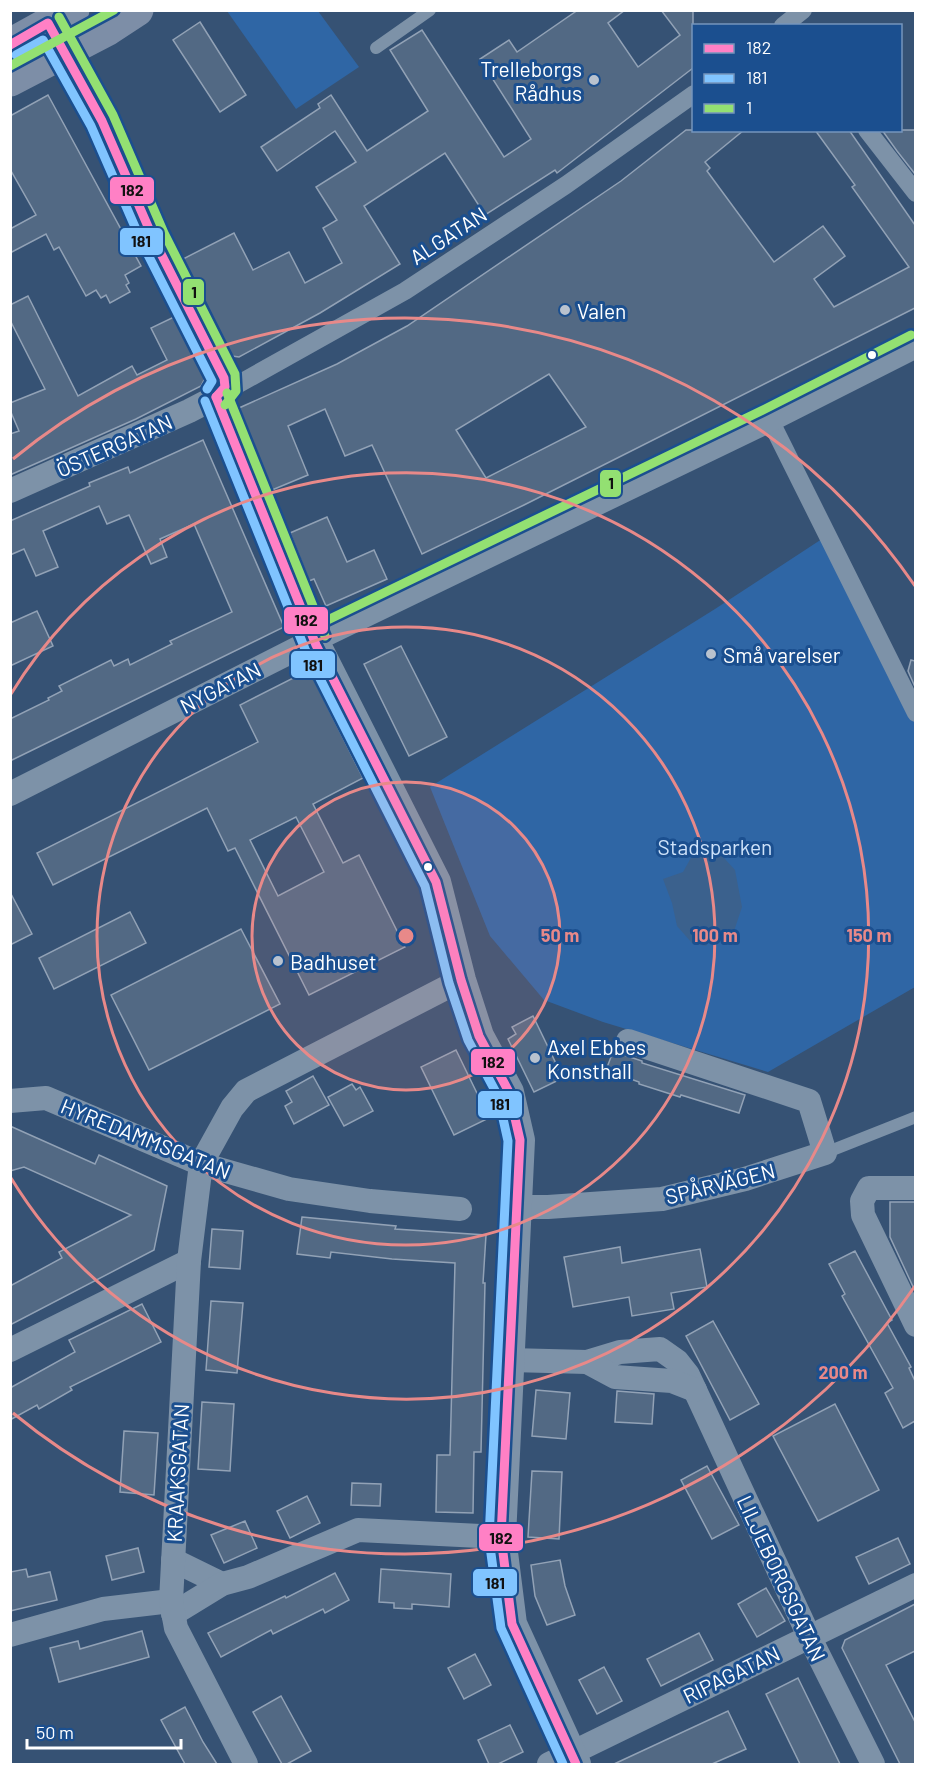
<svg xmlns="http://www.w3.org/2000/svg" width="926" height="1775" font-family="Barlow,sans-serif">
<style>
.green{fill:#2f66a5}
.water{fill:#3b618d}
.building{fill:#526984;stroke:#92a2b6;stroke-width:1.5;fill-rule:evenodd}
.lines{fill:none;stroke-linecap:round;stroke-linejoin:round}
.service{stroke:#7d92a8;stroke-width:12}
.pedestrian{stroke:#7d92a8;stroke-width:18}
.minor{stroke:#7d92a8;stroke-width:24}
.tertiary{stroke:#7d92a8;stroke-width:30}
.primary{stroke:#7d8ea7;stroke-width:33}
.bus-1-casing{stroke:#1b4f8f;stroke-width:14}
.bus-2-casing{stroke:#1b4f8f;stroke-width:14}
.bus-3-casing{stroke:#1b4f8f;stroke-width:14}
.bus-1{stroke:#ff80c5;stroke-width:9}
.bus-2{stroke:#80c4ff;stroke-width:9}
.bus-3{stroke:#93e072;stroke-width:9}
.ring{fill:none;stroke:#e88989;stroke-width:3}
.poi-dot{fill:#b9c2ce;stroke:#1b4f8f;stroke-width:2}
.bus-dot{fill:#fff;stroke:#1b4f8f;stroke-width:2}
.labels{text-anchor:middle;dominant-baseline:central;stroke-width:6;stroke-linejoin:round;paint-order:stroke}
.poi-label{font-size:21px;fill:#fff;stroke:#1b4f8f;text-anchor:start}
.street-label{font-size:21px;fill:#fff;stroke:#1b4f8f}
.park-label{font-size:21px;fill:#cfe3fa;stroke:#1b4f8f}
.centre{fill:#e88989;stroke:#1b4f8f;stroke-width:3}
.ring-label{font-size:18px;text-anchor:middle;font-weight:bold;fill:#e88989;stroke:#1b4f8f;stroke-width:6;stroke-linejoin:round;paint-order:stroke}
.line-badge{stroke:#1b4f8f;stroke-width:2}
.pale-badge-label{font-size:16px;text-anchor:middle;font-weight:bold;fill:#111}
</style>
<rect width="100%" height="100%" fill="#365274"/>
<!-- green -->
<g class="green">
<path d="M227,11H318L359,67L296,109Z"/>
<path d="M828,535L915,713V987L768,1072L603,1022L544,1000L490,936L430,787L715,609Z"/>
</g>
<!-- water -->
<path class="water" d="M714,847L735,870L742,907L734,931L715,935L706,946L692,943L677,926L672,903L663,879L683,872L692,856Z"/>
<!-- building -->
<g class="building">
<path d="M578,10H625L608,23L638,67L680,35L661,10H693V68L557,173L555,170L485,215L445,153L364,206L400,264L320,313L239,357L232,356L183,259L234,233L253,270L289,252L305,283L342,263L323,228L337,220L316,187L356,162L335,131L277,171L261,147L320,108L318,104L331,95L367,151L428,111L390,50L422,30L504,157L531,139L480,59L509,40L517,52Z"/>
<path d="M200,22L246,95L220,112L173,40Z"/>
<path d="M48,95L141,266L125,275L129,283L126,285L130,292L110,303L106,295L101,298L96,290L86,296L59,247L54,250L46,234L10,253V229L36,215L10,169V116Z"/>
<path d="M686,130H744L705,162L710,168L707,171L774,262L823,226L845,256L814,279L834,307L909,267L852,187L855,185L815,130H849L915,225V308L524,505L422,554L372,445L345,456L325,409L288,426L308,475L272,490L239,408L337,364L407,326L621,181ZM549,374L586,427L486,478L456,430Z"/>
<path d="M882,130H915V174L897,151Z"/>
<path d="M28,296L78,396L132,366L137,375L167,360L151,328L174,317L205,378L201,386L136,419L10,475V434L19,431L10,410V403L45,389L10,320V305Z"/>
<path d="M203,440L284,627L10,761V719L49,700L48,698L62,691L59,686L111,660L114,666L128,659L130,665L172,644L170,641L232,612L194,524L160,539L167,557L151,564L129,515L107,524L99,506L43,531L58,567L36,576L24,549L10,555V521L90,486L89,483L128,467L130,473Z"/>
<path d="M327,517L347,562L374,550L387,579L326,606L314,579L309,581L290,533Z"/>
<path d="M37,611L53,646L10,666V623Z"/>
<path d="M401,646L447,737L409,756L364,664Z"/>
<path d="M911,660L915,661V687L908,671Z"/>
<path d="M309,670L363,778L313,804L343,863L359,855L405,947L309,995L235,848L228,851L207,808L53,885L37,853L258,742L240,705ZM296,817L324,872L278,896L250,840Z"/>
<path d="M10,892L32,934L10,945Z"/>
<path d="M130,912L146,943L54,989L39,958Z"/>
<path d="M241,929L280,1004L149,1070L111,995Z"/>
<path d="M533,1016L563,1078L534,1092L508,1039L516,1034L512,1027Z"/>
<path d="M614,1049L624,1055L642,1061V1063L745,1095L739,1113L681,1095L680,1097L639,1084V1082L606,1070Z"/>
<path d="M456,1050L489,1118L454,1135L421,1067Z"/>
<path d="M313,1076L329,1105L294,1124L285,1106L292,1102L286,1091Z"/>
<path d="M352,1084L356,1090L360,1087L373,1111L344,1126L328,1097Z"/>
<path d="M10,1126L95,1164L99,1155L167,1186L154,1250L10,1325V1286L62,1258L59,1252L131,1215L24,1167L10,1171Z"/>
<path d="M890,1202H915V1291L890,1237Z"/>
<path d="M302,1217L396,1226L395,1229L486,1235L483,1283H485L481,1452H474L473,1513L436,1512L437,1455H450L455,1263L392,1259L331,1252L330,1258L297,1254Z"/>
<path d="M212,1229L243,1231L240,1269L209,1267Z"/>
<path d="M620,1247L622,1263L700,1249L707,1287L671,1293L674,1309L632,1316L629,1297L573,1307L564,1257Z"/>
<path d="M855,1251L892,1320L887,1323L911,1367L909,1368L915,1381V1421L903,1428L885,1393L893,1388L842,1296L845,1294L829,1264Z"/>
<path d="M211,1301L243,1303L237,1373L206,1370Z"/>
<path d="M142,1304L161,1342L70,1387L72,1390L39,1409L37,1405L10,1420V1388L75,1352L69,1340Z"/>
<path d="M713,1321L759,1404L730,1420L686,1336Z"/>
<path d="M536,1390L570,1393L566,1439L532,1436Z"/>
<path d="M617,1391L654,1394L652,1424L615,1422Z"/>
<path d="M202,1402L234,1404L230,1471L198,1469Z"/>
<path d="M835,1404L879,1490L818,1521L773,1436Z"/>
<path d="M124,1431L158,1433L154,1495L120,1492Z"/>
<path d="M707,1466L739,1525L712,1539L681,1480Z"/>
<path d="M532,1471L562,1472L559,1539L528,1537Z"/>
<path d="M352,1483L381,1484L380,1506L351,1505Z"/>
<path d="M307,1496L320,1523L290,1538L277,1511Z"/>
<path d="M245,1521L257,1548L224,1563L211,1535Z"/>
<path d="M898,1538L910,1564L869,1584L856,1557Z"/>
<path d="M138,1548L144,1572L112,1580L106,1556Z"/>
<path d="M560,1560L565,1586L575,1615L547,1625L535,1596L531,1565Z"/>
<path d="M26,1569L28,1577L50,1572L57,1600L10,1611V1572Z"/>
<path d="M381,1569L451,1574L449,1607L412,1604V1609L394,1608V1603L379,1602Z"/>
<path d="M335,1573L349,1600L325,1613L323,1609L273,1634L271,1630L221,1657L208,1633L285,1596L286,1598Z"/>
<path d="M766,1588L785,1621L757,1637L738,1604Z"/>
<path d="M915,1604V1651L886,1665L915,1722V1764H900L842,1648L845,1640Z"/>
<path d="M142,1631L149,1657L59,1682L50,1648L78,1641L80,1649Z"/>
<path d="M699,1633L713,1660L661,1686L647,1659Z"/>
<path d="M475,1654L491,1685L464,1699L448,1668Z"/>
<path d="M604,1667L622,1701L597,1714L579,1680Z"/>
<path d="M798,1678L840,1764H800L766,1694Z"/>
<path d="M281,1696L311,1751L287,1764H282L253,1712Z"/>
<path d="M185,1707L203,1742L217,1764H185L161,1720Z"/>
<path d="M728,1711L746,1749L712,1764H614Z"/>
<path d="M510,1725L523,1752L498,1764H489L478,1740Z"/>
</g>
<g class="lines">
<!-- service -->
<g class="service">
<path d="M376,48L430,10"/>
<path d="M825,1153L916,1117"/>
</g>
<!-- pedestrian -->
<g class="pedestrian">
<path d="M783,26L803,10"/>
<path d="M867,130L916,193"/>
<path d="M219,395L405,291L566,185L694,94"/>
<path d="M770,420L916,713"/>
</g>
<!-- minor -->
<g class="minor">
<path d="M10,491L189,411L216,397"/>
<path d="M10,794L314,640L770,420L916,346"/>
<path d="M10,1101L46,1098L201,1164L289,1189L370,1201L460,1209"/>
<path d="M916,1188H869L862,1201L863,1215L916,1325"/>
<path d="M516,1207H548L662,1199L745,1179L825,1153L809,1101L628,1041"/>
<path d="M10,1350L189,1261"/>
<path d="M510,1360L587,1362L620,1352L660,1349L677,1361L688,1375L809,1636L873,1764"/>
<path d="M587,1362L615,1377L672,1381L695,1390"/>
<path d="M173,1560L222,1584"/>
<path d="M173,1614L222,1584L248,1577L358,1530L501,1537"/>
<path d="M10,1635L103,1609L171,1601"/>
<path d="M246,1764L176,1628L171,1601L189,1261L201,1164L232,1108L246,1091L461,980"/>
<path d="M549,1764L916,1585"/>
</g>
<!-- tertiary -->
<path class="tertiary" d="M52,30L102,121L153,238L224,378L225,387L216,397L222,412L316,645L436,882L461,980L479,1036L509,1092L520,1140L501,1537L512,1624L576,1764"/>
<!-- primary -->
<g class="primary">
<path d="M10,45L73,10"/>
<path d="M10,80L108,29L137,10"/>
</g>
<!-- bus-1 casing -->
<g class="bus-1-casing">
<g id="bus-1">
<path d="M10,45L48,23L102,121L153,238L224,378L225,387L216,397"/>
<path d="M216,397L316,645L436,882L461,980L479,1036L509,1092L520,1140L501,1537L512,1624L576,1764"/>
</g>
</g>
<!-- bus-2 casing -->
<g class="bus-2-casing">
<g id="bus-2">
<path d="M16,55L43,40L91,126L142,243L212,381L207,389"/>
<path d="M205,401L305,649L425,886L449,983L468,1040L498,1096L508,1141L489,1539L501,1628L563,1764"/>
</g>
</g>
<!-- bus-3 casing -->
<g class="bus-3-casing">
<g id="bus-3">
<path d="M59,17L113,115L164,233L235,374L236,391L225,405"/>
<path d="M10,66L114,10"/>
<path d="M227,393L325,636"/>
<path d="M309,629L765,409L911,335"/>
</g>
</g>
<!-- bus-1 -->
<use href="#bus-1" class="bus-1"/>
<!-- bus-2 -->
<use href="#bus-2" class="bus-2"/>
<!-- bus-3 -->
<use href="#bus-3" class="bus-3"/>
</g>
<!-- distance rings -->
<circle cx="406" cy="936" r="154" fill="#e88989" fill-opacity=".12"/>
<g class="ring">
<circle cx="406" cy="936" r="154"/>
<circle cx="406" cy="936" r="309"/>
<path d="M11 694A463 463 0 1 1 11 1178"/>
<path d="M915 1286A618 618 0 0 1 13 1413M13 459A618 618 0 0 1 915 586"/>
</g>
<!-- markers -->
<g class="poi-dot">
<circle cx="594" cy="80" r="6"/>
<circle cx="565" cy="310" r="6"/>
<circle cx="711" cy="654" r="6"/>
<circle cx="278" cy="961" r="6"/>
<circle cx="535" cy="1058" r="6"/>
</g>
<g class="bus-dot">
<circle cx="872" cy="355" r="5"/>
<circle cx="428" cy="867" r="5"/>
</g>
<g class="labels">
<!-- poi labels -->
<g class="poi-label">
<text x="582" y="68" text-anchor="end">Trelleborgs<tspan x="582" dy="24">Rådhus</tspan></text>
<text x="577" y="310">Valen</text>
<text x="723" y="654">Små varelser</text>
<text x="290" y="961">Badhuset</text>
<text x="547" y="1046">Axel Ebbes<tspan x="547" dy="24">Konsthall</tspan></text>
</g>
<!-- street labels -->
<g class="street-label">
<text transform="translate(448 235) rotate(-33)">ALGATAN</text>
<text transform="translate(114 445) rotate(-24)">ÖSTERGATAN</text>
<text transform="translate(220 687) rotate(-27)">NYGATAN</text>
<text transform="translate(146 1138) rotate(22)">HYREDAMMSGATAN</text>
<text transform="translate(720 1183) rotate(-14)">SPÅRVÄGEN</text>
<text transform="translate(177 1473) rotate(-87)">KRAAKSGATAN</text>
<text transform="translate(782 1578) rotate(65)">LILJEBORGSGATAN</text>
<text transform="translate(731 1674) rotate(-26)">RIPAGATAN</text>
</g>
<!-- park labels -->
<g class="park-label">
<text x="715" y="846">Stadsparken</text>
</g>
</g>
<circle cx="406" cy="936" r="9" class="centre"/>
<g class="ring-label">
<text x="560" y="942">50 m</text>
<text x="715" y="942">100 m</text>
<text x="869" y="942">150 m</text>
<text x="843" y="1379">200 m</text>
</g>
<g class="line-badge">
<rect x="109" y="176" width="46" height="29" rx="6" fill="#ff80c5"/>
<rect x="119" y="227" width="45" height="29" rx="6" fill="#80c4ff"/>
<rect x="182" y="278" width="23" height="28" rx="6" fill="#93e072"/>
<rect x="599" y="469" width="23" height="29" rx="6" fill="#93e072"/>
<rect x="283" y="606" width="46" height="29" rx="6" fill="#ff80c5"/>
<rect x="290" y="650" width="46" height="29" rx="6" fill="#80c4ff"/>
<rect x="470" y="1048" width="46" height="28" rx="6" fill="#ff80c5"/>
<rect x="477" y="1090" width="46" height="29" rx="6" fill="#80c4ff"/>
<rect x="478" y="1523" width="46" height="29" rx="6" fill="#ff80c5"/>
<rect x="472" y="1568" width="46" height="29" rx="6" fill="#80c4ff"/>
</g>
<g class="pale-badge-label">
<text x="132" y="196">182</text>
<text x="141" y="247">181</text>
<text x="194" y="298">1</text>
<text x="611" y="489">1</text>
<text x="306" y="626">182</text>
<text x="313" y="671">181</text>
<text x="493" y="1068">182</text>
<text x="500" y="1110">181</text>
<text x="501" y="1544">182</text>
<text x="495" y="1589">181</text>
</g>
<!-- border -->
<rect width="926" height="1775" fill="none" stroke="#ffffff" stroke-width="24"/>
<!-- legend -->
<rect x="692" y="24" width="210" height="108" fill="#1b4f8f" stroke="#7695bc" stroke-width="1.5"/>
<rect x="704" y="44" width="30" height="9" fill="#ff80c5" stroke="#7695bc" stroke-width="1.5"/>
<text x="746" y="54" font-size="18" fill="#ffffff">182</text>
<rect x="704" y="74" width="30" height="9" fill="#80c4ff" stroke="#7695bc" stroke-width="1.5"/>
<text x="746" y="84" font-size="18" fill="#ffffff">181</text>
<rect x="704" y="104" width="30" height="9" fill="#93e072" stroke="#7695bc" stroke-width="1.5"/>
<text x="746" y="114" font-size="18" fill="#ffffff">1</text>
<!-- scale -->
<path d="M27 1739v9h154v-9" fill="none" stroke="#ffffff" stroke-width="3"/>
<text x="36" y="1739" font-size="18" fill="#ffffff" stroke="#1b4f8f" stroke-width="4.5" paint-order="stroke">50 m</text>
</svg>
